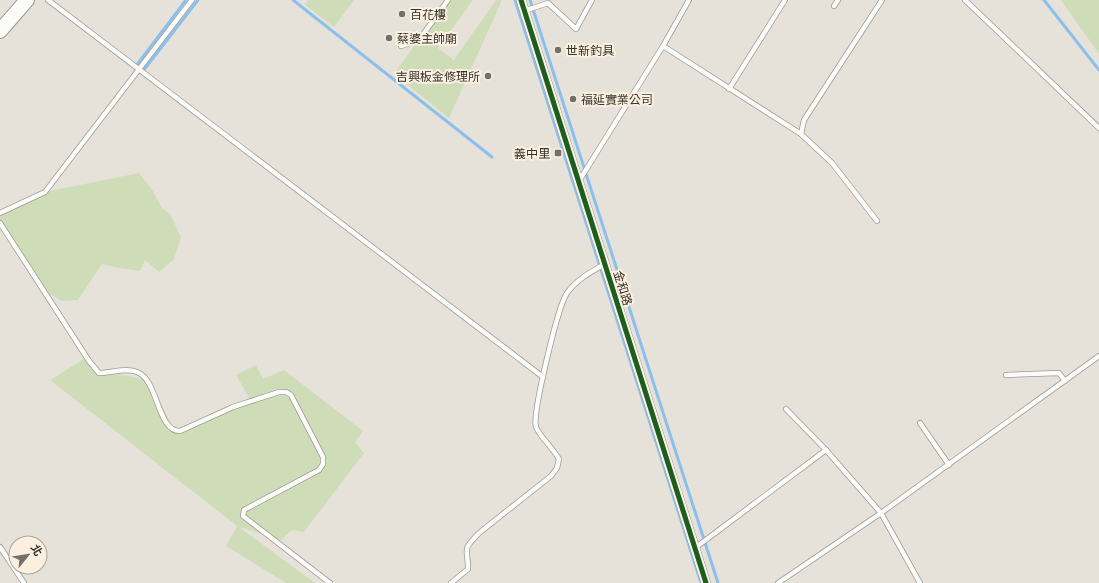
<svg xmlns="http://www.w3.org/2000/svg" width="1099" height="583" font-family="Manrope,'Noto Sans TC',sans-serif">
<style>
.green{fill:#ceddb7}
.lines{fill:none;stroke-linecap:round;stroke-linejoin:round}
.stream{stroke:#8bc0ed;stroke-width:3}
.service-casing{stroke:#9e9a93;stroke-width:6}
.minor-casing{stroke:#9e9a93;stroke-width:10}
.primary-casing{stroke:#9e9a93;stroke-width:16}
.service{stroke:#fbfbf9;stroke-width:4.5}
.minor{stroke:#fbfbf9;stroke-width:9}
.primary{stroke:#fbfbf9;stroke-width:14}
.cycleway-casing{stroke:#fbf0e0;stroke-width:8}
.cycleway{stroke:#1b5e20;stroke-width:5}
.poi-dot{fill:#747069;stroke:#fbf0e0;stroke-width:1.5}
.labels{text-anchor:middle;dominant-baseline:central;stroke-width:4;stroke-linejoin:round;paint-order:stroke}
.poi-label{font-size:12px;fill:#36322c;stroke:#fbf0e0;text-anchor:start}
.street-label{font-size:12px;fill:#36322c;stroke:#fbf0e0}
</style>
<rect width="100%" height="100%" fill="#e7e2d9"/>
<!-- green -->
<g class="green">
<path d="M309,0H354L334,27L305,5Z"/>
<path d="M447,0H473L438,48L454,60L496,0H502L449,118L394,74Z"/>
<path d="M1061,0H1099V54Z"/>
<path d="M139,173L153,191L162,208L170,214L181,237L174,259L159,272L145,260L140,271L118,268L102,264L78,300L62,301L43,290L0,223V213L45,192Z"/>
<path d="M84,359L99,373H113L148,380L175,431L250,399L236,375L256,365L263,379L284,370L363,431L355,442L364,453L304,532L292,530L281,540L239,527L315,583H286L226,546L237,526L50,380Z"/>
</g>
<g class="lines">
<!-- stream -->
<g class="stream">
<path d="M293,0L492,157"/>
<path d="M515,0L701,583"/>
<path d="M530,0L718,583"/>
<path d="M1044,0L1099,70"/>
<path d="M136,66L186,0"/>
<path d="M143,71L198,0"/>
</g>
<!-- service casing -->
<g class="service-casing">
<g id="service">
<path d="M48,0L543,377"/>
<path d="M965,0L1099,128"/>
<path d="M834,6L838,0"/>
<path d="M524,11L548,3L576,29L592,0"/>
<path d="M401,46L419,40L448,0"/>
<path d="M663,46L801,134L832,163L877,221"/>
<path d="M729,89L785,0"/>
<path d="M801,134L804,120L882,0"/>
<path d="M579,181L663,46L689,0"/>
<path d="M0,213L45,192L192,0"/>
<path d="M0,223L89,361L99,373C111,373 128,367 139,373C158,382 158,432 180,431L233,407L279,392H286L291,395L323,457V464L319,470L244,510L243,516L330,583"/>
<path d="M1006,375L1059,373L1065,381"/>
<path d="M786,409L826,450L881,513L920,583"/>
<path d="M920,423L949,465"/>
<path d="M0,547L24,583"/>
<path d="M695,548L826,450"/>
<path d="M451,583L468,569C468,546 461,552 479,533L551,476L557,468L559,459C553,448 540,437 536,427C532,414 558,306 567,293C577,279 591,272 605,264"/>
<path d="M778,583L881,513L1099,356"/>
</g>
</g>
<!-- minor casing -->
<g class="minor-casing">
<path id="minor" d="M521,0L706,583"/>
</g>
<!-- primary casing -->
<g class="primary-casing">
<path id="primary" d="M0,31L27,0"/>
</g>
<!-- service -->
<use href="#service" class="service"/>
<!-- minor -->
<use href="#minor" class="minor"/>
<!-- primary -->
<use href="#primary" class="primary"/>
<!-- cycleway casing -->
<g class="cycleway-casing">
<path id="cycleway" d="M521,0L706,583"/>
</g>
<!-- cycleway -->
<use href="#cycleway" class="cycleway"/>
</g>
<!-- markers -->
<g class="poi-dot">
<circle cx="402" cy="14" r="4"/>
<circle cx="389" cy="38" r="4"/>
<circle cx="558" cy="50" r="4"/>
<circle cx="488" cy="76" r="4"/>
<circle cx="573" cy="99" r="4"/>
<rect x="554" y="149" width="8" height="8" rx="2"/>
</g>
<g class="labels">
<!-- poi labels -->
<g class="poi-label">
<text x="410" y="14">百花樓</text>
<text x="397" y="38">蔡婆主帥廟</text>
<text x="566" y="50">世新釣具</text>
<text x="480" y="76" text-anchor="end">吉興板金修理所</text>
<text x="581" y="99">福延實業公司</text>
<text x="550" y="153" text-anchor="end">義中里</text>
</g>
<!-- street labels -->
<g class="street-label">
<text transform="translate(623 288) rotate(73)">金和路</text>
</g>
</g>
<!-- north arrow -->
<g transform="translate(28 555) rotate(60)"><circle r="19" fill="#fbf0e0" stroke="#aca498"/>
<path d="M0-3L7 15L0 10L-7 15Z" fill="#747069"/>
<text y="-6" font-size="11" font-weight="bold" text-anchor="middle" fill="#36322c">北</text>
</g>
</svg>
